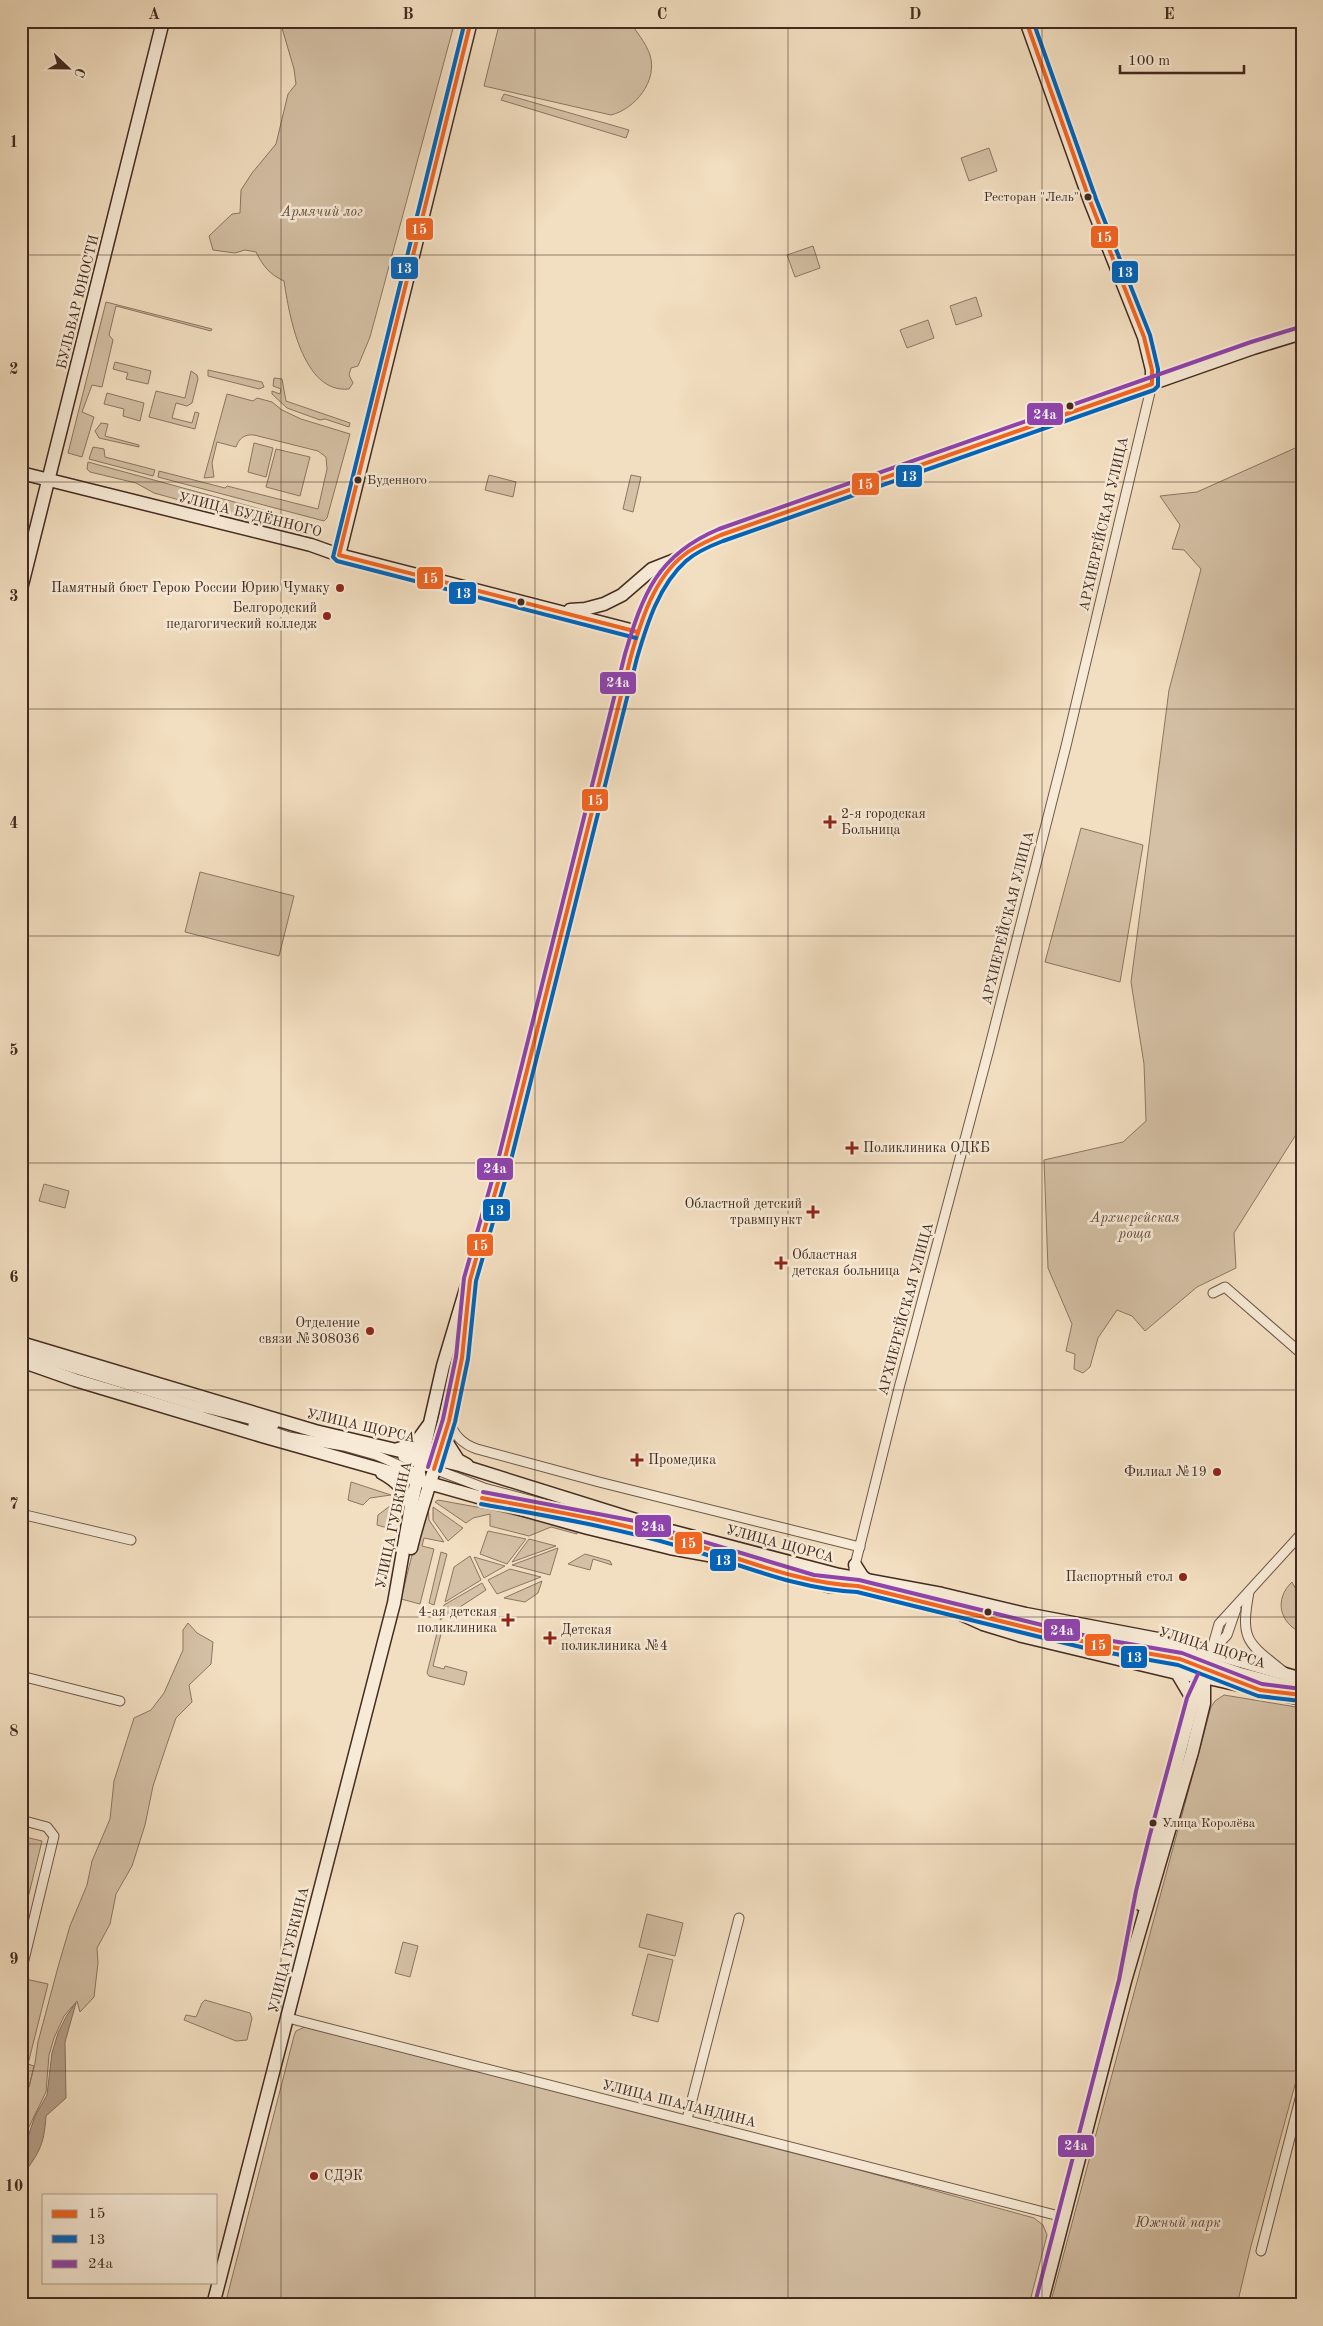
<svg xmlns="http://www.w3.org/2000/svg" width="1323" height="2326" font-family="'Old Standard TT',serif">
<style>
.green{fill:#d4c0a5;stroke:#8c7662}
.water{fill:#b6a18a;stroke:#887260}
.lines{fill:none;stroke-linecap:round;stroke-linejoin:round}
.street-casing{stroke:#6f5848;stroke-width:11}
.secondary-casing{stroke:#432b20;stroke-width:15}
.street{stroke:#f7ead6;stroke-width:9}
.secondary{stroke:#f7ead6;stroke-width:12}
.bus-1-casing{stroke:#f7ead6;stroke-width:8}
.bus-2-casing{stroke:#f7ead6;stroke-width:8}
.bus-3-casing{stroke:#f7ead6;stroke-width:8}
.bus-1{stroke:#f26522;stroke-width:4}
.bus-2{stroke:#0065bd;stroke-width:4}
.bus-3{stroke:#8e44ad;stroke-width:4}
.grid{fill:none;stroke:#432b20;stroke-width:1;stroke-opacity:0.55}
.bus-dot{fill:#432b20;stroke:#f7ead6;stroke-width:2}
.poi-dot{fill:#8f2418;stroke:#f7ead6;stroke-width:2}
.labels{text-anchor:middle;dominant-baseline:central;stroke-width:5;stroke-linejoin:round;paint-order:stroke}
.bus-label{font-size:13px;fill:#432b20;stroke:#f7ead6;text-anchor:start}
.park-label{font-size:14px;font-style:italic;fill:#60493b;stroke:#f7ead6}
.street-label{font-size:14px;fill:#432b20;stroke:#f7ead6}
.poi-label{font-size:14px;fill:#432b20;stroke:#f7ead6;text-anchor:end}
.line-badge{stroke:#f7ead6;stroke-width:2}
.badge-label{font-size:14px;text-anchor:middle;font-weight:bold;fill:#fff}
.neatline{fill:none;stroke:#432b20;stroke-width:2}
.grid-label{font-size:16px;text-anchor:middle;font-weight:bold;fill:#432b20}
</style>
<rect width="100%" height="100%" fill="#f2dec0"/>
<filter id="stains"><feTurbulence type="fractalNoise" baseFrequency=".004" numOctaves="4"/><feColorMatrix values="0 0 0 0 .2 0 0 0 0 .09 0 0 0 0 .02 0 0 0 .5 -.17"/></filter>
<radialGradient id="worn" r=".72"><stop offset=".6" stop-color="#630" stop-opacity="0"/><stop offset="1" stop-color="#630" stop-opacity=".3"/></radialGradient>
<!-- green -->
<g class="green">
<path d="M280,21H455L370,337L358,366L351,368L349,375L353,383L349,389C302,394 289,314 284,281C269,274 263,266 256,252L245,250L235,253L213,250L209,236L232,214L240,213L241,190L252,173L276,144L288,94L296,84L294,69Z"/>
<path d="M500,21H629C636,31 646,43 650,55C658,81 635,109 611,115L484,86Z"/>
<path d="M504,94L629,130L626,138L501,100Z"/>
<path d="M989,148L997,171L969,181L961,158Z"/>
<path d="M813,246L820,268L795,277L787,255Z"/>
<path d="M976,297L982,316L956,325L950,306Z"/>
<path d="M106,302L212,329L211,331L116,306L109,335L113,340L102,387L92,385L82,412L94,417L82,457L68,453Z"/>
<path d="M928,320L934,338L907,348L900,330Z"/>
<path d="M115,362L151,371L148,384L126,379L128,373L113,369Z"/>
<path d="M208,370L262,382L264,387L259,389L208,376Z"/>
<path d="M191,371L197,375L198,379L192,403L187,406L176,403L172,418L192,423L195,412L199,413L195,429L149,417L156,391L185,398Z"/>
<path d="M274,378L282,379L286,401L350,423L349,427L325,419L320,420L287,408L272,394V391L280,394L281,389L273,386Z"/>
<path d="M107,393L144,403L140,421L123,416L124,409L104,404Z"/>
<path d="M227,394L253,401L257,398L272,402L282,410L301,419L350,434L327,518L324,521L158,477L159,471L225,488L227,486L318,509L327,469L326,457L318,451L254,435C245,434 239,438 236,447L217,442L212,463L214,477L204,478Z"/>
<path d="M101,423L108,424L105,436L139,445V447L99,438L95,431Z"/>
<path d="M254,443L273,448L266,477L248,472Z"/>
<path d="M1302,445V1125L1234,1233L1236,1268L1197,1287L1145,1331L1132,1316L1117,1310L1098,1338L1090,1367L1083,1373L1074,1369L1075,1354L1066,1351L1072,1324L1048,1268L1044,1160L1123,1142L1146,1121L1144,1064L1131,982L1169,690L1201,569L1184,550L1172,549L1180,525L1160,496L1197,492Z"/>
<path d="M93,447L104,449L105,457L155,470L153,476L89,459Z"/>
<path d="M276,449L310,457L300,496L266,487Z"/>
<path d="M88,462L311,523L314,526L312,529L242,517L154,493L136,483L90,472L87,469Z"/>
<path d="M489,475L516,482L513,497L485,490Z"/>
<path d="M631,475L641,477L633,512L623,509Z"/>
<path d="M1081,828L1143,845L1120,982L1045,962Z"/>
<path d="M200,872L294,896L279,956L185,932Z"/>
<path d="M44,1184L69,1191L65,1208L39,1201Z"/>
<path d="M351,1482L391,1495L370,1498L363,1505L348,1500Z"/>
<path d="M398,1500L391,1529L377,1525L378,1515Z"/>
<path d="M438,1500L493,1510L578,1530L577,1534L551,1527L529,1536L490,1526V1514L473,1518L466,1523L435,1502Z"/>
<path d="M428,1504L429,1520L444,1542L424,1538L422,1546L434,1549L420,1604L401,1599L413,1551Z"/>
<path d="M433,1507L463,1528L448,1541L433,1520Z"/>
<path d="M488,1531L526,1539L507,1564L480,1554Z"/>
<path d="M529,1539L556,1546L512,1562Z"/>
<path d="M558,1548L550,1575L512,1565Z"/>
<path d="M441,1552L447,1554L434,1605L429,1603Z"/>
<path d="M585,1554L610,1561L612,1565L593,1559L590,1570L568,1564Z"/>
<path d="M470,1556L481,1580L445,1602L454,1567Z"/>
<path d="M474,1557L505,1566L484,1578Z"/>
<path d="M510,1569L541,1577L497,1594L488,1580Z"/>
<path d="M542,1581L538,1593L525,1602L504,1598Z"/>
<path d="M1292,1582L1299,1595L1297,1608L1302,1624V1633C1279,1623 1274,1599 1292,1582Z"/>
<path d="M482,1583L486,1590L440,1620L444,1605Z"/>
<path d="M188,1623L197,1633L213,1642L211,1664L189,1685L192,1702L176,1718L168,1741L153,1786L145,1825L132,1866L116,1894L110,1924L97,1948L98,1963L94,1997L80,2012L77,2001L64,2016L54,2038L49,2055L46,2092L26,2133L21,2152L23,2111H21V1978L48,1984L28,2064L34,2066L29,2087L35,2063L38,2042L58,1967L70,1926L87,1885L92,1861L110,1819L114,1781L134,1718L151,1710L164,1693L183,1650V1630Z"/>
<path d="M437,1633L441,1634L433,1666L444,1669L445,1666L467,1672L464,1685L429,1676L427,1673Z"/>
<path d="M1224,1695L1302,1708V2059L1251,2246L1237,2305H1050L1211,1707L1215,1701Z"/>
<path d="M21,1836L42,1841L21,1926Z"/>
<path d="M647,1914L683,1923L675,1956L639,1947Z"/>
<path d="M403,1942L418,1946L410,1977L395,1973Z"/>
<path d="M648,1954L673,1960L658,2022L632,2015Z"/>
<path d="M205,2000L250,2013L252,2018L247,2040L236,2041L184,2020L186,2015L196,2017L202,2003Z"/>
<path d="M305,2027L834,2163L1034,2218L1043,2225L1047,2235L1029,2305H225L294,2036L296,2031Z"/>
</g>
<!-- water -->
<path class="water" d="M76,2003L65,2042L66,2098L46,2116C44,2148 38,2153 21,2178V2158L35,2116L47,2095L52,2053L58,2033L67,2015Z"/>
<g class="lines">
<!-- street casing -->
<g class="street-casing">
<g id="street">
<path d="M1213,1293L1225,1287L1302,1354"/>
<path d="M21,1352L203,1408"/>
<path d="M197,1406L274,1425"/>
<path d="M449,1421C454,1435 462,1444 477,1449L599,1482L860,1547"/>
<path d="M253,1425L289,1437L344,1446L376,1455L421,1475"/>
<path d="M403,1457L484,1488L590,1516L633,1524"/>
<path d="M21,1514L131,1540"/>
<path d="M627,1526L684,1541L713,1551"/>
<path d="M854,1569L899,1388L989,1049L1066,746L1152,384"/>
<path d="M1249,1592C1240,1641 1247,1642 1284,1672"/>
<path d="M966,1612L1094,1644L1180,1659L1234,1679"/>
<path d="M1067,1632L1159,1645L1239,1672L1302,1689"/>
<path d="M1212,1651L1227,1635L1236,1609"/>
<path d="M1211,1652L1219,1624L1302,1533"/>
<path d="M21,1676L120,1701"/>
<path d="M21,1820L47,1827L54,1836L23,1964L21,1965"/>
<path d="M288,2018L1063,2217"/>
<path d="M687,2119L739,1918"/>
<path d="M1261,2251L1302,2091"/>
</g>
</g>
<!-- secondary casing -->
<g class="secondary-casing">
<g id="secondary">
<path d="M1026,21L1090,201L1144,337L1152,370V384"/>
<path d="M21,473L311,545L339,555L638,632"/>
<path d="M339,555L471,21"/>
<path d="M21,589L163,21"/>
<path d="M570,610L585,609L604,604L622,595L652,569L680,558"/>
<path d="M21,1343L315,1431L460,1465L671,1531L839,1575L942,1594L1026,1614L1179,1643L1302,1679"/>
<path d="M21,1361L75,1380L262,1436L588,1528L670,1548L736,1560L829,1586H858"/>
<path d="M444,1438L458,1460L467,1465"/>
<path d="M398,1449L415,1444L428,1426"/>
<path d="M382,1473C397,1481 405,1490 411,1506"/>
<path d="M411,1548C421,1506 436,1468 447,1427C458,1388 463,1348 467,1307"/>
<path d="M855,1565L862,1576L868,1581"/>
<path d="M861,1587L945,1607L983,1624L1022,1636L1177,1673L1193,1700"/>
<path d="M1177,1673L1204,1677L1302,1699"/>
<path d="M1140,1904L1193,1700L1204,1677L1211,1652"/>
<path d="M213,2305L394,1603L411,1506L443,1366L505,1158L631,656C641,622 654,584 680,558C691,548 707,541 721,535L1253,348L1302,333"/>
<path d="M1041,2305L1125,1981L1192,1752L1204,1703V1677"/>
</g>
</g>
<!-- street -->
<use href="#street" class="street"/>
<!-- secondary -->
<use href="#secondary" class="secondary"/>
<!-- bus-1 casing -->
<g class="bus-1-casing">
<g id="bus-1">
<path d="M471,21L339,555L638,632"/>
<path d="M434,1469L449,1421L462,1358L470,1280L505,1158L631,656C641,621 654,578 684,555C695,546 708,541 721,535L1152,384V370L1144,337L1090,201L1026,21"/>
<path d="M482,1498C548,1510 614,1521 679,1540C739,1557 795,1583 858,1586L1094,1644L1180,1659L1260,1690L1302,1695"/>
</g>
</g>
<!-- bus-2 casing -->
<g class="bus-2-casing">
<g id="bus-2">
<path d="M465,21L333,557L337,561L636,638"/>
<path d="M440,1471L455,1422L468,1359L476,1281L511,1160L637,658C647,624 659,585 686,561C696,552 710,546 723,541L1154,390L1158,386V369L1150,335L1096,199L1033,21"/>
<path d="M481,1504C547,1516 613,1527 678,1546C738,1563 794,1589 857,1592L1093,1650L1178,1665L1258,1696L1301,1701"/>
</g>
</g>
<!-- bus-3 casing -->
<g class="bus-3-casing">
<g id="bus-3">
<path d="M428,1467L443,1419L456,1357L464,1278L499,1156L625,654C643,594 657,555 719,529L1251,342L1300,327"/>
<path d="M483,1492L635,1521L814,1575L859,1580L1095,1638L1182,1653L1262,1684L1302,1689"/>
<path d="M1035,2303L1119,1980L1136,1891L1149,1838L1187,1698L1198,1674"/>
</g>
</g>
<!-- bus-1 -->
<use href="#bus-1" class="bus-1"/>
<!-- bus-2 -->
<use href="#bus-2" class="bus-2"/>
<!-- bus-3 -->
<use href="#bus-3" class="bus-3"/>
</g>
<!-- grid -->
<path class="grid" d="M281,21V2305M535,21V2305M788,21V2305M1042,21V2305M21,255H1302M21,482H1302M21,709H1302M21,936H1302M21,1163H1302M21,1390H1302M21,1617H1302M21,1844H1302M21,2071H1302"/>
<!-- markers -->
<g class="bus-dot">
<circle cx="1088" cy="197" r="4.5"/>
<circle cx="1070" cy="406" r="4.5"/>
<circle cx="358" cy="480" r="4.5"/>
<circle cx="521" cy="602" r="4.5"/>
<circle cx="988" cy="1612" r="4.5"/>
<circle cx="1153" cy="1823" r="4.5"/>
</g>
<g class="poi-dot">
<circle cx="340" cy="588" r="5"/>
<circle cx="327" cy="616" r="5"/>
<path d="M827.5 814.5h5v5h5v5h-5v5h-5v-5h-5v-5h5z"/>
<path d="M849.5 1140.5h5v5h5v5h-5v5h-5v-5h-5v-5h5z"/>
<path d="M810.5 1204.5h5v5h5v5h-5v5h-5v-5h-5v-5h5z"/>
<path d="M778.5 1255.5h5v5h5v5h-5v5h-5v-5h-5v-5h5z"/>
<circle cx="370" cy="1331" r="5"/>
<path d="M634.5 1452.5h5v5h5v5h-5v5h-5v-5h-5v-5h5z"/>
<circle cx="1217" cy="1472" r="5"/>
<circle cx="1183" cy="1577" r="5"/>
<path d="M505.5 1612.5h5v5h5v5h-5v5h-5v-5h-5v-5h5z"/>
<path d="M547.5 1630.5h5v5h5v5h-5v5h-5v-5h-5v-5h5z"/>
<circle cx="314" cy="2176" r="5"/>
</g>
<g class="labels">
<!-- bus labels -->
<g class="bus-label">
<text x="1079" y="197" text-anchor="end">Ресторан "Лель"</text>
<text x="367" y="480">Буденного</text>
<text x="1162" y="1823">Улица Королёва</text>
</g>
<!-- park labels -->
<g class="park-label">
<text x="322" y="212">Армячий лог</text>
<text x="1135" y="1218">Архиерейская<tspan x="1135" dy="16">роща</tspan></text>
<text x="1178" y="2223">Южный парк</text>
</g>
<!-- street labels -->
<g class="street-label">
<text transform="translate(78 302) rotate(-76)">БУЛЬВАР ЮНОСТИ</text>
<text transform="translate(250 515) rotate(14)">УЛИЦА БУДЁННОГО</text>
<text transform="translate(1104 524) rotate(-77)">АРХИЕРЕЙСКАЯ УЛИЦА</text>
<text transform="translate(1008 918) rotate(-76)">АРХИЕРЕЙСКАЯ УЛИЦА</text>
<text transform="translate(906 1309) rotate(-75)">АРХИЕРЕЙСКАЯ УЛИЦА</text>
<text transform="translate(361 1426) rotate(13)">УЛИЦА ЩОРСА</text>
<text transform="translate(394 1525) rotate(-78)">УЛИЦА ГУБКИНА</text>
<text transform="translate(780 1544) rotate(15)">УЛИЦА ЩОРСА</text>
<text transform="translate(1212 1648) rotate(17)">УЛИЦА ЩОРСА</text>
<text transform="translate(289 1950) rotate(-76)">УЛИЦА ГУБКИНА</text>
<text transform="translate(679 2104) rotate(14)">УЛИЦА ШАЛАНДИНА</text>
</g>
<!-- poi labels -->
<g class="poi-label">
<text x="330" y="588">Памятный бюст Герою России Юрию Чумаку</text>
<text x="317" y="608">Белгородский<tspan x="317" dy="16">педагогический колледж</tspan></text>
<text x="841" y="814" text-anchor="start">2-я городская<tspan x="841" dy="16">Больница</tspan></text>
<text x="863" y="1148" text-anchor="start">Поликлиника ОДКБ</text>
<text x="802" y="1204">Областной детский<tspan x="802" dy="16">травмпункт</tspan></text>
<text x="792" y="1255" text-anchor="start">Областная<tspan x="792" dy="16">детская больница</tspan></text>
<text x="360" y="1323">Отделение<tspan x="360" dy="16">связи №308036</tspan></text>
<text x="648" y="1460" text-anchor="start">Промедика</text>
<text x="1207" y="1472">Филиал №19</text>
<text x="1173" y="1577">Паспортный стол</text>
<text x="497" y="1612">4-ая детская<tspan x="497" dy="16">поликлиника</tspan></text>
<text x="561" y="1630" text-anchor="start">Детская<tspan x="561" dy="16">поликлиника №4</tspan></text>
<text x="324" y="2176" text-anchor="start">СДЭК</text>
</g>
</g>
<g class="line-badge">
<rect x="405" y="217" width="29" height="24" rx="5" fill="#f26522"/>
<rect x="1090" y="225" width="29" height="24" rx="5" fill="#f26522"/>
<rect x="390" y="256" width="29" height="24" rx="5" fill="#0065bd"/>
<rect x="1111" y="260" width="28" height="24" rx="5" fill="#0065bd"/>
<rect x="1026" y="402" width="38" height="24" rx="5" fill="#8e44ad"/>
<rect x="895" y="464" width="28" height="24" rx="5" fill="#0065bd"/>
<rect x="851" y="472" width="29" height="24" rx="5" fill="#f26522"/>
<rect x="416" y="566" width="28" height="24" rx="5" fill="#f26522"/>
<rect x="448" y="581" width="29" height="24" rx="5" fill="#0065bd"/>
<rect x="599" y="671" width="38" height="24" rx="5" fill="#8e44ad"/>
<rect x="581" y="788" width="28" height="24" rx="5" fill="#f26522"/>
<rect x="476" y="1157" width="38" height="24" rx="5" fill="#8e44ad"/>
<rect x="482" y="1198" width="29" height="24" rx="5" fill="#0065bd"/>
<rect x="466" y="1233" width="28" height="24" rx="5" fill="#f26522"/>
<rect x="634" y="1514" width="38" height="24" rx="5" fill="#8e44ad"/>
<rect x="674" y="1531" width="29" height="24" rx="5" fill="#f26522"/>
<rect x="709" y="1548" width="28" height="24" rx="5" fill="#0065bd"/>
<rect x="1043" y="1618" width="38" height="24" rx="5" fill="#8e44ad"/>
<rect x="1084" y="1633" width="28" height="24" rx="5" fill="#f26522"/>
<rect x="1120" y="1645" width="28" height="24" rx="5" fill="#0065bd"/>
<rect x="1057" y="2134" width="38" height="24" rx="5" fill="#8e44ad"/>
</g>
<g class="badge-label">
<text x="419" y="234">15</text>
<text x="1104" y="242">15</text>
<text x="404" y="273">13</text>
<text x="1125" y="277">13</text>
<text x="1045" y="419">24a</text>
<text x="909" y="481">13</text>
<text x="865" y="489">15</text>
<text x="430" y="583">15</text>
<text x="463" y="598">13</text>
<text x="618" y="687">24a</text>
<text x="595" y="805">15</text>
<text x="495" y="1173">24a</text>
<text x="496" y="1215">13</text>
<text x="480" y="1250">15</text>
<text x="653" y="1531">24a</text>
<text x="688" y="1548">15</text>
<text x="723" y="1565">13</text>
<text x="1062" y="1635">24a</text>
<text x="1098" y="1650">15</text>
<text x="1134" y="1662">13</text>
<text x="1076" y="2150">24a</text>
</g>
<!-- margin -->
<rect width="1323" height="2326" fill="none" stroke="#f2dec0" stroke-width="55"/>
<!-- legend -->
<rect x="42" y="2194" width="175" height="90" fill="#f7ead6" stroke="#af9e8d"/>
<rect x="52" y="2210" width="25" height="8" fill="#f26522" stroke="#af9e8d"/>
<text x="88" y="2218" font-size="15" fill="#432b20">15</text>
<rect x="52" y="2235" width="25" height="8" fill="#0065bd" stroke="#af9e8d"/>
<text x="88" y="2244" font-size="15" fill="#432b20">13</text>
<rect x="52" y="2260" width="25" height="8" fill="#8e44ad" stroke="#af9e8d"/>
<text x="88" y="2268" font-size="15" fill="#432b20">24a</text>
<!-- north arrow -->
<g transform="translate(68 68) rotate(112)" stroke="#f7ead6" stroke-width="4" paint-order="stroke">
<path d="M0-4L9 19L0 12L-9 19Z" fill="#432b20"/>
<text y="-8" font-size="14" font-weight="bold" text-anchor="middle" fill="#432b20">С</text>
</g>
<!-- scale -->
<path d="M1120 65v8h124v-8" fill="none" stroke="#432b20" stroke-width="2.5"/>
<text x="1128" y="65" font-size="15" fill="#432b20" stroke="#f7ead6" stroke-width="4" paint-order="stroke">100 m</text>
<rect x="28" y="28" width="1268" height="2270" class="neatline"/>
<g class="grid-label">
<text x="154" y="19">A</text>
<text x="408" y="19">B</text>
<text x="662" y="19">C</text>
<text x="915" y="19">D</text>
<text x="1169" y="19">E</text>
<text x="14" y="147">1</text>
<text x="14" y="374">2</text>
<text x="14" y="601">3</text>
<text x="14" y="828">4</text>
<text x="14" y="1055">5</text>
<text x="14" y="1282">6</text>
<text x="14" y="1509">7</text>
<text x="14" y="1736">8</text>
<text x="14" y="1964">9</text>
<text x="14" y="2191">10</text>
</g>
<rect width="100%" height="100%" filter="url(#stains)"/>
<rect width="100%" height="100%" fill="url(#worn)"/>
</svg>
